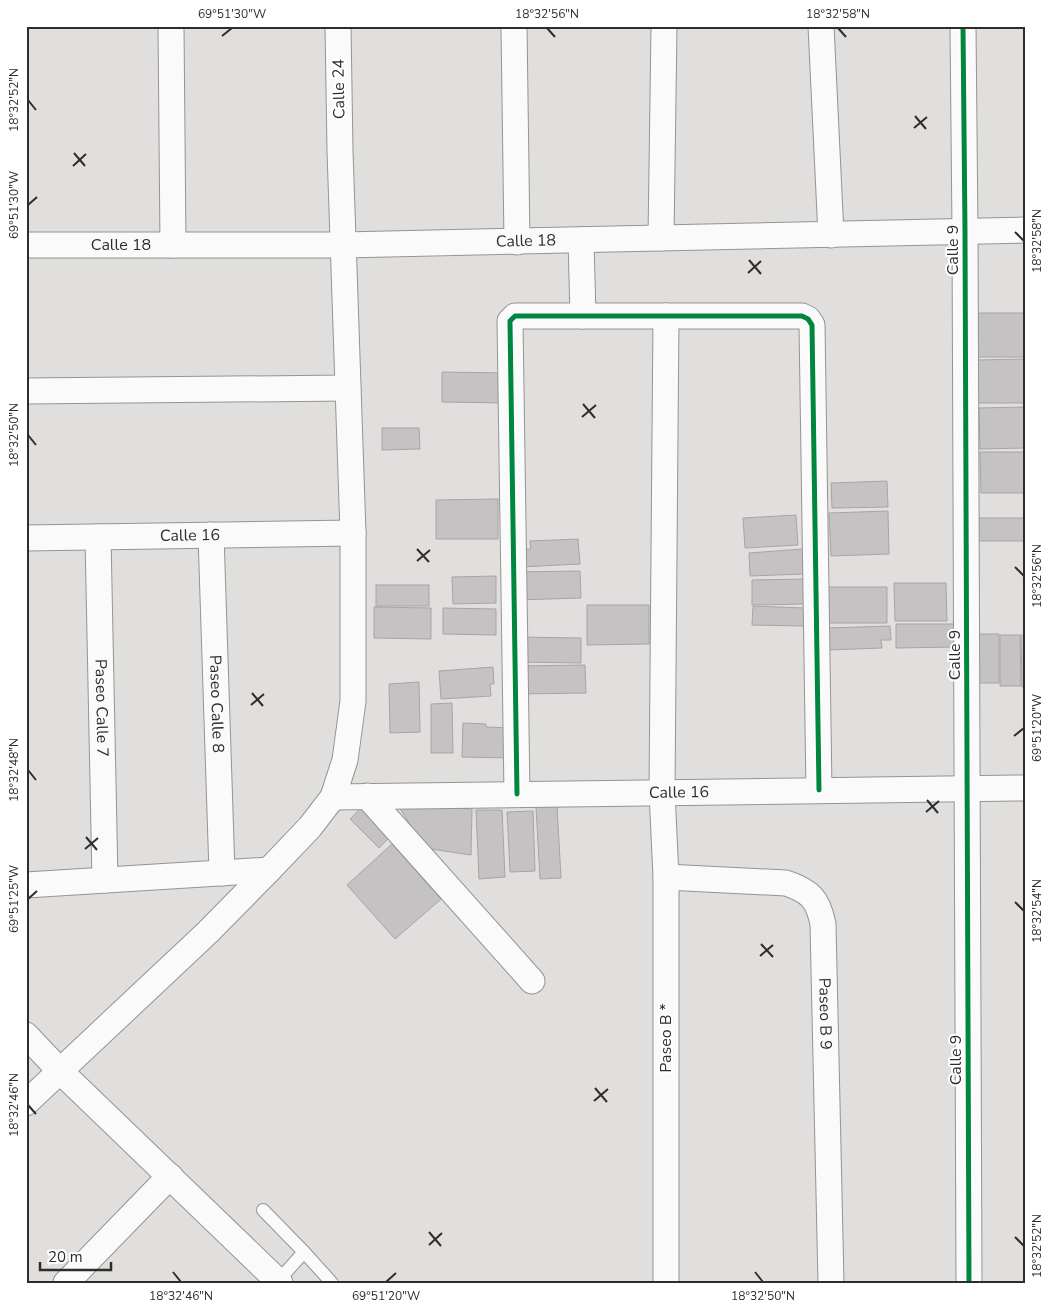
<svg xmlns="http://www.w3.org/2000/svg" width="1051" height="1309" font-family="'Nunito Sans',sans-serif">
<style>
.building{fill:#c4c2c2;stroke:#a6a5a4}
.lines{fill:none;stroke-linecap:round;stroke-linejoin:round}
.lane-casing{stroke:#959493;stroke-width:14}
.street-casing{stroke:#959493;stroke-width:27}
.lane{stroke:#fafafa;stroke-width:12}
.street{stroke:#fafafa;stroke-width:25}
.cycleway-casing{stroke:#fff;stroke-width:8}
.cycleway{stroke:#00873e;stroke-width:5}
.ticks{fill:none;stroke:#2f2d2c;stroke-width:2}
.labels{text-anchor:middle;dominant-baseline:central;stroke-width:4;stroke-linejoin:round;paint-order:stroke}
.street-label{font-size:16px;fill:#2f2d2c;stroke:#fff}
.neatline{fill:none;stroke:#2f2d2c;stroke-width:2}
.ticks-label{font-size:12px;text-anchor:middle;fill:#2f2d2c}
</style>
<rect width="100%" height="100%" fill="#e1dfdd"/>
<!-- building -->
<g class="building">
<path d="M977,313H1025V357H978Z"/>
<path d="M1025,359V403H977V360Z"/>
<path d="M442,372L508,373V403L442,402Z"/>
<path d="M1025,407V448L980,449L979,408Z"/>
<path d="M382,428H419L420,449L382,450Z"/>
<path d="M980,452H1025V493H981Z"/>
<path d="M887,481L888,507L832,508L831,483Z"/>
<path d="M498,499V539H436V500Z"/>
<path d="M888,511L889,554L831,556L829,513Z"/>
<path d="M796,515L798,545L745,548L743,518Z"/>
<rect x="977" y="518" width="48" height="23"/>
<path d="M578,539L580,564L521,567L520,550L531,549L530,541Z"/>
<path d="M803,549L804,574L750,576L749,553Z"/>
<path d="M580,571L581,598L516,600L515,572Z"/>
<path d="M496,576V603L453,604L452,577Z"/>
<path d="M805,579V604L752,605V580Z"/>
<path d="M894,583H946L947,621H895Z"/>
<rect x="376" y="585" width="53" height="21"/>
<path d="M825,587H887V623H826Z"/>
<path d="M587,605H649V644L587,645Z"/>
<path d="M753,606L804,608V626L752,625Z"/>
<path d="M374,607L431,608V639L374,638Z"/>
<path d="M443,608L496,609V635L443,634Z"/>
<path d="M896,624H955L956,647L896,648Z"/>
<path d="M890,626L891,640H881L882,648L827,650V628Z"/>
<path d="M976,634H999V683H977Z"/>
<path d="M1000,635H1020L1021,686H1000Z"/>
<path d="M1021,635H1025V687H1022Z"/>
<path d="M517,637L581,638V663L517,662Z"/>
<path d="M585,665L586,693L519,694L518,666Z"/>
<path d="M493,667L494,684H490L491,696L441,699L439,671Z"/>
<path d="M419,682L420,732L390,733L389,684Z"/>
<path d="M452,703L453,753H431V704Z"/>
<path d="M463,723L486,724V727L513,728V758L462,757Z"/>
<path d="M398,805L472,809L471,855L424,848Z"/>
<path d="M363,806L392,835L379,848L350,819Z"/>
<path d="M557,806L561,878L540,879L536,807Z"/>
<path d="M476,810H502L505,877L479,879Z"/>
<path d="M533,811L535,871L510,872L507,812Z"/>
<path d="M392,844L441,899L395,939L347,885Z"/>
</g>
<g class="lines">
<!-- lane casing -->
<g class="lane-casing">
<g id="lane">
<path d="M263,1210L304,1252L278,1281"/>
<path d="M304,1252L332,1283"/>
</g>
</g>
<!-- street casing -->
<g class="street-casing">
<g id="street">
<path d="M171,26L173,245"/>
<path d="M514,26L517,242"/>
<path d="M821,26L831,235"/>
<path d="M963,26L965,232L969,1283"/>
<path d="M661,238L664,26"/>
<path d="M581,240L583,316"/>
<path id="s1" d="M26,245H343L1025,230"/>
<path d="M26,391L348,388"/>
<path id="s2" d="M211,535L222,873"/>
<path id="s3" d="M98,537L105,880"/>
<path id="s4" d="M26,538L353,533"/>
<path d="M517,794L510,321L515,316H802L808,319L812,325L819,790"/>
<path d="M367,796L532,981"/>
<path id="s5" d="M333,797L1025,788"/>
<path id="s6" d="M666,877L786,883C810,891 818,899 823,924L831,1283"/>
<path d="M26,885L269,870"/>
<path d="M26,1035L60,1071L280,1283"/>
<path d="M26,1103L208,932L269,870L310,827L333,797L345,760L353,701V533L340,151L338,26"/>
<path d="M66,1283L170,1176"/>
<path d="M666,1283V877L662,792L666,316"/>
</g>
</g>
<!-- lane -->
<use href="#lane" class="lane"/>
<!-- street -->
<use href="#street" class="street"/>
<!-- cycleway casing -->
<g class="cycleway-casing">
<g id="cycleway">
<path d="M963,26L965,232L969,1283"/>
<path d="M517,794L510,321L515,316H802L808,319L812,325L819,790"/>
</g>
</g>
<!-- cycleway -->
<use href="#cycleway" class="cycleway"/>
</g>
<!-- ticks -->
<path class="ticks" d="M547,28L555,37M838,28L846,37M222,36L232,28M28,100L36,110M915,116L926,129M914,128L927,117M74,153L85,166M73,166L86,154M28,205L37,197M1015,232L1024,241M749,260L761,274M748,273L761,261M583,404L595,418M582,417L596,405M28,435L36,445M417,549L429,562M417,561L430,550M1015,567L1024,576M252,693L263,706M251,705L264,694M1014,736L1024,728M28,770L36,780M927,800L938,813M926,812L939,801M86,837L97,850M85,849L98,838M28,899L37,891M1015,902L1024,911M761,944L773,957M760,956L773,945M595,1088L607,1102M594,1101L608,1089M28,1105L36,1114M429,1232L441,1246M1015,1237L1024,1246M429,1245L442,1233M173,1272L181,1282M755,1272L763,1282M386,1282L396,1273"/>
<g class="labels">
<!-- street labels -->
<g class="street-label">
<text transform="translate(339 89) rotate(-91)">Calle 24</text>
<text stroke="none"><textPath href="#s1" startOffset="500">Calle 18</textPath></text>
<text stroke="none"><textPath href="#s1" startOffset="95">Calle 18</textPath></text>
<text transform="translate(953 250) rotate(-90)">Calle 9</text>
<text stroke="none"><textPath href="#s4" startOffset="164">Calle 16</textPath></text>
<text transform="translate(955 655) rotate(-90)">Calle 9</text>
<text stroke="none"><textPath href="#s2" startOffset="169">Paseo Calle 8</textPath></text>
<text stroke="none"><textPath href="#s3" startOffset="171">Paseo Calle 7</textPath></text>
<text stroke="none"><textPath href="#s5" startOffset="346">Calle 16</textPath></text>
<text stroke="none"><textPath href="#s6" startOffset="269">Paseo B 9</textPath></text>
<text transform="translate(666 1038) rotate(-90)">Paseo B *</text>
<text transform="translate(956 1060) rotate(-90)">Calle 9</text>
</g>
</g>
<!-- border -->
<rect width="1051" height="1309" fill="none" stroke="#ffffff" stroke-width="55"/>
<!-- scale -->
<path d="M40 1262v8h71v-8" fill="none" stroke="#2f2d2c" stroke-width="2.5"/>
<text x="48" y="1262" font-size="15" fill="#2f2d2c" stroke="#ffffff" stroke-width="4" paint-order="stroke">20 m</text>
<rect x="28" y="28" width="996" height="1254" class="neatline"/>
<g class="ticks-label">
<text x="232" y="18">69°51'30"W</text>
<text x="547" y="18">18°32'56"N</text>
<text x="838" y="18">18°32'58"N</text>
<text transform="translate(14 100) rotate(-90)" y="4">18°32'52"N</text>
<text transform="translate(14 205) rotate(-90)" y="4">69°51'30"W</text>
<text transform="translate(1037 241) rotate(-90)" y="4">18°32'58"N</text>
<text transform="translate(14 435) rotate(-90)" y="4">18°32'50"N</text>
<text transform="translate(1037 576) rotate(-90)" y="4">18°32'56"N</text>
<text transform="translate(1037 728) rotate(-90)" y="4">69°51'20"W</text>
<text transform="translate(14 770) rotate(-90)" y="4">18°32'48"N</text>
<text transform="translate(14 899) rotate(-90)" y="4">69°51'25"W</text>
<text transform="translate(1037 911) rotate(-90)" y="4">18°32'54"N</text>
<text transform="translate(14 1105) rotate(-90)" y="4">18°32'46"N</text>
<text transform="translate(1037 1246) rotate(-90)" y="4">18°32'52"N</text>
<text x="181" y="1300">18°32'46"N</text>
<text x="386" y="1300">69°51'20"W</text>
<text x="763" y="1300">18°32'50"N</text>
</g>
</svg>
